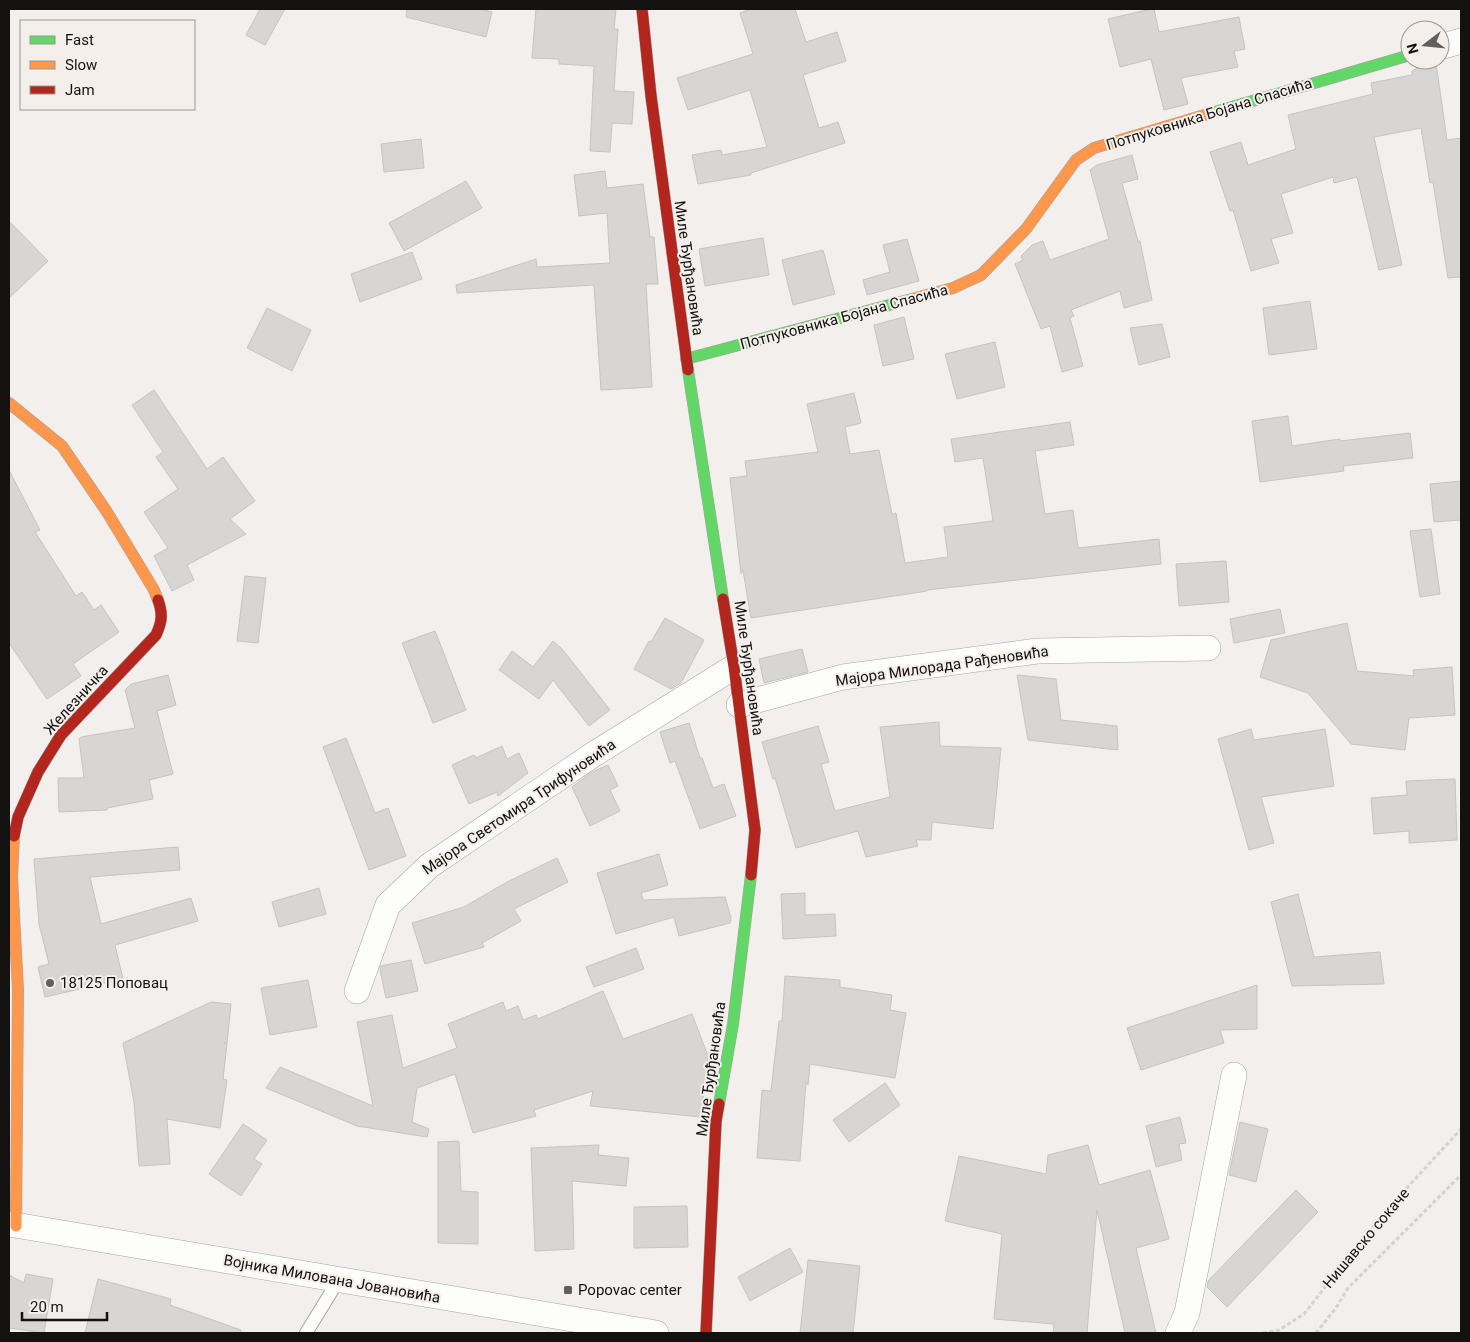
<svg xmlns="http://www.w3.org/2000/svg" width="1470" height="1342" font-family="Roboto,sans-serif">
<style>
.building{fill:#d8d5d5;stroke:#c5c4c3}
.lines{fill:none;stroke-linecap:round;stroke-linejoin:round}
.lane-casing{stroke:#a6a4a3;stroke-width:14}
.street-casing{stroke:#a6a4a3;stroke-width:26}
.fast-casing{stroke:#a6a4a3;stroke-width:12}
.slow-casing{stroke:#a6a4a3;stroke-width:12}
.jam-casing{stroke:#a6a4a3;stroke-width:12}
.path{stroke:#d3d2d2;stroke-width:3;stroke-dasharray:4 2.5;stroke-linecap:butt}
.lane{stroke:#fdfdfc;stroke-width:12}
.street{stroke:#fdfdfc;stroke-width:25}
.fast{stroke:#63d668;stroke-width:11}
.slow{stroke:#ff974d;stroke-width:11}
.jam{stroke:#b3261e;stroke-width:11}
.poi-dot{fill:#625f5e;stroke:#f4efeb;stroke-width:2}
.labels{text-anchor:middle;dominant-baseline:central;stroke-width:4;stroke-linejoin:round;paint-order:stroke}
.street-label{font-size:15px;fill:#141211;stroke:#f4efeb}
.poi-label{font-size:15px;fill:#141211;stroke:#f4efeb;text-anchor:start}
</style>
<rect width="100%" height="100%" fill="#f2efed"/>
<!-- building -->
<g class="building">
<path d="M260,9H285L265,45L246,35Z"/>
<path d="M407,9H479L492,12L486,37L406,17Z"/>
<path d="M536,9H616L614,29H618L614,91L634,92L632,124L612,123L610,152L590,151L594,66L559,64V59L532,58Z"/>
<path d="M751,9H795L806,42L837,32L846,61L803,75L819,128L838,122L845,143L751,173V175L698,184L692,155L721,150L722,155L767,147L750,90L688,110L677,78L753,54L740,13Z"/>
<path d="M1151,9H1154L1159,32L1239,17L1245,49L1234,51L1238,67L1181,78L1188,104L1164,110L1151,59L1120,67L1108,19Z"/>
<path d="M1436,63L1447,140L1461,138V277L1448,278L1433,182L1430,183L1421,128L1374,137L1402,265L1379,270L1357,177L1334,183L1333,177L1281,194L1293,233L1271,239L1279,263L1251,271L1233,210L1230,211L1210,152L1241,142L1248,165L1296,149L1288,115L1373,94L1371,83L1412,75V71L1421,66Z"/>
<path d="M421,139L424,168L384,172L381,144Z"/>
<path d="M1132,155L1138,179L1122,183L1138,241H1140L1152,300L1124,308L1120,291L1071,310L1074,316L1070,318L1083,366L1062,372L1050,326L1041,329L1015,264L1023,260L1021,256L1032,245L1043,241L1050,260L1109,239L1090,170L1097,165Z"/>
<path d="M605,171L607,188L643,184L650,237H654L658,284H646L652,387L601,390L594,285L457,293L456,285L536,259L537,267L610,263L607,213L579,216L574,175Z"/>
<path d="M466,181L482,208L404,251L389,223Z"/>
<path d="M9,221L48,261L9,298Z"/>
<path d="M763,238L769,275L705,286L699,249Z"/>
<path d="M907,239L919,281L867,295L863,280L890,272L883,245Z"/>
<path d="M823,250L835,294L793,305L782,260Z"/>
<path d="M412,252L422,279L360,302L351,274Z"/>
<path d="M1310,301L1317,349L1269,355L1263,308Z"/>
<path d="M267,308L311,330L292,371L247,348Z"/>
<path d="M904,317L914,359L883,366L874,325Z"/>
<path d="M1162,324L1170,357L1139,365L1130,328Z"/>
<path d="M995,342L1005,387L957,399L945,354Z"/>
<path d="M154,390L207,469L223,457L255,501L230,519L246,534L187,565L194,580L172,591L154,556L168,548L144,512L178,489L156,457L163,452L132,405Z"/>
<path d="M854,393L861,423L845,427L850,454L879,450L892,514L896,513L905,563L948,557L944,527L993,521L983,458L955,462L951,439L1070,422L1074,445L1035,451L1045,514L1073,510L1078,548L1159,539L1161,564L927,590V591L751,618L743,570L741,574L730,478L747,476L745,461L818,452L807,404Z"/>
<path d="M1288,416L1292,446L1340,439V441L1410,433L1413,458L1343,466L1344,471L1260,482L1252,421Z"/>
<path d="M9,470L40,530L35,532L76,596L82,592L94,610L101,605L119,632L73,664L81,676L47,699L9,643Z"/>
<path d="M1461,481V520L1434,522L1430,484Z"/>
<path d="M1431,529L1440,594L1420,597L1410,531Z"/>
<path d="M1226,561L1229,602L1179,606L1176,564Z"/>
<path d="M245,576L266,578L258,643L237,641Z"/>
<path d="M1280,609L1285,633L1234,643L1230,619Z"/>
<path d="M665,618L704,640L681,683L671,689L634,669L649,641L651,642Z"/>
<path d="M1347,623L1357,671L1414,676L1413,670L1452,667L1455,715L1409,718L1405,750L1351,744L1308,693L1260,677L1271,640Z"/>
<path d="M435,631L466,710L433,723L402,643Z"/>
<path d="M553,641L563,650L610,710L589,726L553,680L539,699L499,670L512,651L533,667Z"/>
<path d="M802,649L808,672L764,683L759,659Z"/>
<path d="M168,675L176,705L157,711L173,774L149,780L153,799L107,808V810L59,812L58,778H84L79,739L81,737L135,728L125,690L131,684Z"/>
<path d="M1017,675L1056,679L1061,720L1117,726L1118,750L1028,740Z"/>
<path d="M939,722L940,746L1001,748L993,829L932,822L931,840H916L918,846L866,857L858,831L796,848L775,778L773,779L762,742L818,726L829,762L821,764L835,811L890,797L880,727Z"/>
<path d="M689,723L700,758H702L713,788L724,784L736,816L700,829L675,761L670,763L660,732Z"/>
<path d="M1251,729L1254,740L1325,729L1334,786L1261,797L1274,843L1249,850L1218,739Z"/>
<path d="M346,738L375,813L388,808L406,856L369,870L323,747Z"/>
<path d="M502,746L507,759L519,753L528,773L498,796L497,792L469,804L452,765L474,755L476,758Z"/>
<path d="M608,765L618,786L610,790L620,811L590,826L572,787L592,772Z"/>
<path d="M1455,779L1457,840L1409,843V831L1374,834L1371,798L1407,795L1406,781Z"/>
<path d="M178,847L180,870L90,877L101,924L191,898L198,921L115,945L123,979L45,997L38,967L49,964L39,924L34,859Z"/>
<path d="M659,854L668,885L641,893L643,900L725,897L731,918L730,923L679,936L674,917L616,934L597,873Z"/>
<path d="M557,858L568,882L514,909L521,921L482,943L484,947L425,964L412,923L464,907L507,882Z"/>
<path d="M319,888L326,914L279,927L272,902Z"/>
<path d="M805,893V915L835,914L836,936L783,939L781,894Z"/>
<path d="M1298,894L1314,957L1380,952L1384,984L1292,986L1271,902Z"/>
<path d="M636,948L644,969L594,987L586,967Z"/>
<path d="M411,960L418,991L386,998L380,970L381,966Z"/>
<path d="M785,976L840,980V987L892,995L890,1010L906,1013L895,1078L810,1064L808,1085L806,1082L800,1161L757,1158L762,1090L771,1091L779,1021H782Z"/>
<path d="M308,980L317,1027L270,1035L261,988Z"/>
<path d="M1257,985V1029L1220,1030L1224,1043L1141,1070L1127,1028Z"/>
<path d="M603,991L623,1039L692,1014L708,1056L701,1117L590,1106L593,1091L534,1110L536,1116L473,1133L455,1074L417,1088L412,1122L429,1129L427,1137L357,1126L266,1088L280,1067L373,1106L357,1022L392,1015L403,1068L457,1048L448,1024L503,1002L506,1011L518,1006L523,1020L536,1015L538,1019Z"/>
<path d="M211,1002L231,1004L227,1043H224L227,1044L223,1079L227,1080L220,1128L167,1119L170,1164L139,1166L134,1102L123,1043Z"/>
<path d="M885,1083L900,1105L849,1142L833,1120Z"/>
<path d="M1180,1117L1186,1143L1179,1144L1182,1160L1156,1167L1146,1126Z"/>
<path d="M1240,1122L1268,1129L1256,1182L1229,1175Z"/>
<path d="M243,1124L267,1140L254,1159L262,1164L241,1196L209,1174Z"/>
<path d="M459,1141L461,1191L478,1192V1244L438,1243V1142Z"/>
<path d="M599,1145L598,1155L629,1158L626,1186L572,1181L574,1249L535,1251L531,1148Z"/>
<path d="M1088,1145L1099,1185L1150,1170L1169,1239L1136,1248L1156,1333H1125L1097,1210L1087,1333H1053L1054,1324L994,1319L1002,1234L945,1221L959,1156L1046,1174L1048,1155Z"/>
<path d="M1296,1190L1318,1212L1227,1307L1207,1287L1208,1281Z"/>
<path d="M687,1206L688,1247L634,1248V1207Z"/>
<path d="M790,1248L803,1272L750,1301L738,1277Z"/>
<path d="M808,1260L860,1266L853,1333H800Z"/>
<path d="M26,1274L53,1279L44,1333L9,1328V1275L24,1283Z"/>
<path d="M98,1279L171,1299L170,1305L241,1330V1333H85Z"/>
</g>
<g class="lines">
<!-- lane casing -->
<g class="lane-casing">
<path id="lane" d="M306,1333L338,1281"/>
</g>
<!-- street casing -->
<g class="street-casing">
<g id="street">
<path d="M1440,47L1461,41"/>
<path d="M739,705L843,677L1037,651L1208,648"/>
<path d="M357,991L388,905L429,866L594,754L734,667"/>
<path d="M9,1224L656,1333"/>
<path d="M1178,1333L1187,1313L1234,1075"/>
</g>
</g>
<!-- fast casing -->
<g class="fast-casing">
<g id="fast">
<path d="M1208,114L1410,55"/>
<path d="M686,359L912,299"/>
<path d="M688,370L723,599"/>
<path d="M719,1104L733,1024L751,875"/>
</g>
</g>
<!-- slow casing -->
<g class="slow-casing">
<g id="slow">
<path d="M912,299L953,288L981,275L1026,229L1076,160L1094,148L1208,114"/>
<path d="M9,403L62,446L107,512L154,590L158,600"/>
<path d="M14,836L12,877L18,990L16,1226"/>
</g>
</g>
<!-- jam casing -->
<g class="jam-casing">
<g id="jam">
<path d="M642,9L651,96L688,370"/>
<path d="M723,599L734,667L755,830L751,875"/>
<path d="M14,836L18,817L38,772L61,735L156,635C162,622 163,614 158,600"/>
<path d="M706,1333L716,1121L719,1104"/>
</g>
</g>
<!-- path -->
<g class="path">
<path d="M1263,1333L1279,1330L1304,1314L1382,1215L1461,1129"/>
<path d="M1316,1333L1336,1308L1348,1288L1461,1175"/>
</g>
<!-- lane -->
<use href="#lane" class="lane"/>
<!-- street -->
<use href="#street" class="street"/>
<!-- fast -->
<use href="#fast" class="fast"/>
<!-- slow -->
<use href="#slow" class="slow"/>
<!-- jam -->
<use href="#jam" class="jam"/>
</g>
<!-- markers -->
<g class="poi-dot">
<circle cx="50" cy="983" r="5"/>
<rect x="563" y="1285" width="10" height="10" rx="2.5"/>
</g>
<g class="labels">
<!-- street labels -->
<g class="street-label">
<text transform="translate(1209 114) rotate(-17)">Потпуковника Бојана Спасића</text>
<text transform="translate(689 268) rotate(82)">Миле Ђурђановића</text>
<text transform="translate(844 317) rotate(-15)">Потпуковника Бојана Спасића</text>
<text transform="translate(942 666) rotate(-8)">Мајора Милорада Рађеновића</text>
<text transform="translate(749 668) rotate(82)">Миле Ђурђановића</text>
<text transform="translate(76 700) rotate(-48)">Железничка</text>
<text transform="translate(519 807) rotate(-34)">Мајора Светомира Трифуновића</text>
<text transform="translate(711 1069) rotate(-82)">Миле Ђурђановића</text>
<text transform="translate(1366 1238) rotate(-50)">Нишавско сокаче</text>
<text transform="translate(332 1279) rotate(10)">Војника Милована Јовановића</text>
</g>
<!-- poi labels -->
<g class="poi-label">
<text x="60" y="983">18125 Поповац</text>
<text x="578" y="1290">Popovac center</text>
</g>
</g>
<!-- border -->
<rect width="1470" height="1342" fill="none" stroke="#141211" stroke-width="20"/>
<!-- legend -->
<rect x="20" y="20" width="175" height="90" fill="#f4efeb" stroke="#9a9794"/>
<rect x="30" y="36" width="25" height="8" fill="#63d668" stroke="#9a9794"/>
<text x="65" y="45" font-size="15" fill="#141211">Fast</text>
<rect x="30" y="61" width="25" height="8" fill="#ff974d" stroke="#9a9794"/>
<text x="65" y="70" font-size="15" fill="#141211">Slow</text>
<rect x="30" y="86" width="25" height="8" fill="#b3261e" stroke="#9a9794"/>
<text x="65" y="95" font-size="15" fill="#141211">Jam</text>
<!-- north arrow -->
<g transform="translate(1425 45) rotate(254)"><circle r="24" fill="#f4efeb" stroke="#9a9794"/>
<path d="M0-4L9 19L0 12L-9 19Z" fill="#625f5e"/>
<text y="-8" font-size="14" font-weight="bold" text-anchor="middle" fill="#141211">N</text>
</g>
<!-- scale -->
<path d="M22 1312v8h85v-8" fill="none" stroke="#141211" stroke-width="2.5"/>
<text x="30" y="1312" font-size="15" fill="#141211" stroke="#f4efeb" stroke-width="4" paint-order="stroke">20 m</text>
</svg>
